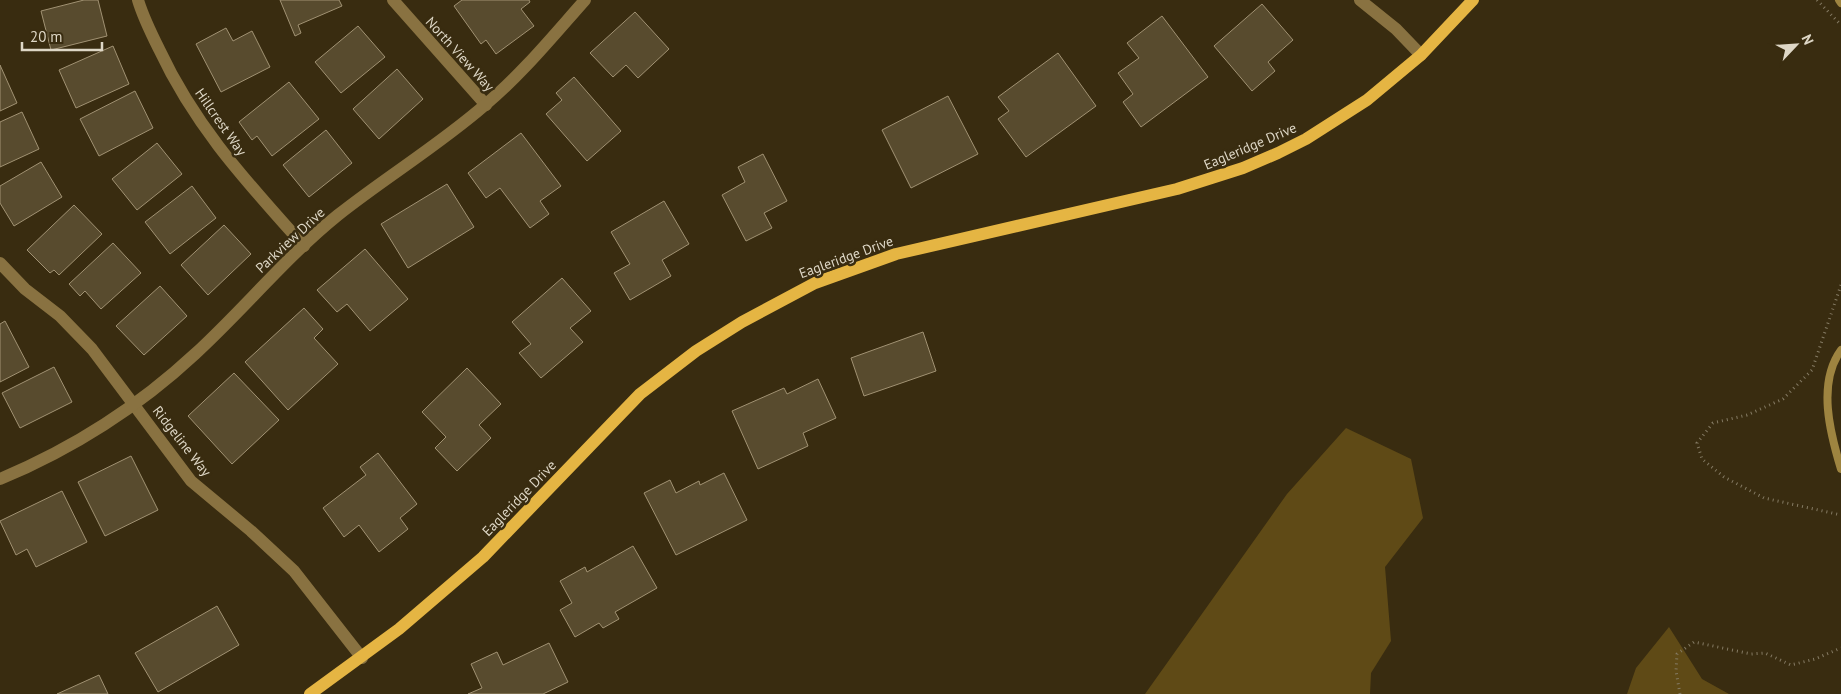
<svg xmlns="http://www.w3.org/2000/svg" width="1841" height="694" font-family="'PT Sans',sans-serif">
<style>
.green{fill:#5f4a16}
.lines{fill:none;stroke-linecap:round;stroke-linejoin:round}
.stream{stroke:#9e8440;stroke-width:8}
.building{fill:#584b2e;stroke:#a19273}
.path{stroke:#857b64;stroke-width:3;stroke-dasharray:1 4;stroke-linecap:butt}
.minor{stroke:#897241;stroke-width:12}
.major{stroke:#e5b543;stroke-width:12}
.labels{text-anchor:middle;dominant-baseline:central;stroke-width:5;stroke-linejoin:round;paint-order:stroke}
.street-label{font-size:14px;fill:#ded7c6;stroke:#392c10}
</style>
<rect width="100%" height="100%" fill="#392c10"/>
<!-- green -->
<g class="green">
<path d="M1346,428L1411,459L1423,518L1385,567L1391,641L1371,673L1370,694H1145L1287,494Z"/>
<path d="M1669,627L1702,679L1729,694H1627L1636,668Z"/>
</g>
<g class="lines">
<!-- stream -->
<g class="stream">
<path d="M1839,0L1841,3"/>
<path d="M1841,350C1817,383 1830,433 1841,469"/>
</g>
</g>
<!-- building -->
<g class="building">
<path d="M84,0H98L107,36L51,50L41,11Z"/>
<path d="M280,0H339L342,6L298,25L301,33L295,36Z"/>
<path d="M462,0H529L530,2L521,9L534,26L496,54L486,40L481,44L454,6Z"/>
<path d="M1262,4L1293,40L1268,62L1275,71L1252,91L1214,46Z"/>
<path d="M635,12L669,49L638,78L626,65L613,77L590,53Z"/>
<path d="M1162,16L1208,77L1141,127L1123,102L1133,94L1118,73L1139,58L1127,43Z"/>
<path d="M358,26L385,57L341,93L315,62Z"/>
<path d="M226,28L233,41L252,31L270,67L221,92L196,44Z"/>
<path d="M113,46L129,84L76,108L59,70Z"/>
<path d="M1058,53L1096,106L1026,157L998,119L1009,111L998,97Z"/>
<path d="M0,65L17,103L0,111Z"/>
<path d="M397,69L423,99L379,139L353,109Z"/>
<path d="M574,77L621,131L587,161L546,114L562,100L556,93Z"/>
<path d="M289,82L319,119L272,156L257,136L252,140L239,122Z"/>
<path d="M135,91L153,128L99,156L80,119Z"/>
<path d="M948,96L978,154L911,188L882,130Z"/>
<path d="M22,112L39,149L0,167V122Z"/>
<path d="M326,130L352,163L309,197L283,165Z"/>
<path d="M521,133L561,186L540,201L549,214L530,228L500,188L486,198L468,173Z"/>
<path d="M157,143L182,174L137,210L112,179Z"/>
<path d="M763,154L787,201L764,213L772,228L746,241L722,195L745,182L738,167Z"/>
<path d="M41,162L62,197L14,226L0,203V186Z"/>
<path d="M447,184L474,227L408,268L381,224Z"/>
<path d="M192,186L216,218L170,254L145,222Z"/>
<path d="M664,201L689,244L662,260L671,276L630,300L614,273L630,264L611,232Z"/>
<path d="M74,205L102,234L59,275L54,270L50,273L27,250Z"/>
<path d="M224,225L251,254L208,295L181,265Z"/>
<path d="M113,243L141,273L101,309L85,291L80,296L69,284Z"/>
<path d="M365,249L408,299L370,331L347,304L337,312L317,290Z"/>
<path d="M562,278L591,311L570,328L583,342L541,378L519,353L531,344L512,322Z"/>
<path d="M160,286L187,316L144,355L116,326Z"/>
<path d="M304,308L323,329L314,338L338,364L288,410L245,362Z"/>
<path d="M5,321L29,367L0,382V324Z"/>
<path d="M923,332L936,371L864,396L851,358Z"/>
<path d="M54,367L72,402L20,428L2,393Z"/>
<path d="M467,368L501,404L479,425L491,438L457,471L435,448L446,437L422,412Z"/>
<path d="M234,373L279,420L232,464L188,416Z"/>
<path d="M818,379L836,418L803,433L808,446L758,469L732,411L784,388L787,394Z"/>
<path d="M378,453L417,504L400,518L408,529L379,552L359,525L344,537L323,508L366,475L360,467Z"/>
<path d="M131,456L158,510L105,536L78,482Z"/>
<path d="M724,473L747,520L676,555L644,493L670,480L676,493L699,481L700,485Z"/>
<path d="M62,491L87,542L36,567L27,549L16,555L0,521Z"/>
<path d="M633,546L657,588L615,612L619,619L603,628L599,623L575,637L560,610L572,603L560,581L585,567L587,572Z"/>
<path d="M217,606L239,645L158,692L135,653Z"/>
<path d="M549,643L568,682L543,694H468L482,688L471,664L497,652L503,665Z"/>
<path d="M99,675L108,694H57Z"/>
</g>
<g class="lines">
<!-- path -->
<g class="path">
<path d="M1817,0L1841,25"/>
<path d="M1841,285L1812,370L1783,399L1747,415L1713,423L1697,443L1702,459L1724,477L1764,498L1841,515"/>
<path d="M1680,694L1676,671L1677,654L1694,642L1751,654L1765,653L1791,665L1815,659L1841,648"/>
</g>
<!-- minor -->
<g class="minor">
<path d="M138,0C143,17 151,33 159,49C196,128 247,182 304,246"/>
<path d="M393,0L486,105"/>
<path d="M1360,0L1396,29L1421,55"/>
<path d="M0,263L25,289L60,316L92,349L191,481L251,531L294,571L362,658"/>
<path d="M0,479C72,449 138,407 195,354C244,309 286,257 338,215C386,177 439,145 485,105C522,74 553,36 585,0"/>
</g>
<!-- major -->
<path class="major" d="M310,694L399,629L483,557L640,394L696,351L742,322L815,283L896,254L1177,189L1243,168L1278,153L1306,139L1367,100L1421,55L1473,0"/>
</g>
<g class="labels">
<!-- street labels -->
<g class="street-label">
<text transform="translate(460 54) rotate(48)">North View Way</text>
<text transform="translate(221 122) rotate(55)">Hillcrest Way</text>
<text transform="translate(1250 146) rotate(-23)">Eagleridge Drive</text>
<text transform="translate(290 240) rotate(-43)">Parkview Drive</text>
<text transform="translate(846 257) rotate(-20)">Eagleridge Drive</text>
<text transform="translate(182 441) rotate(52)">Ridgeline Way</text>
<text transform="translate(519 498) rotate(-46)">Eagleridge Drive</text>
</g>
</g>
<!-- north arrow -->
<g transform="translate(1796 45) rotate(65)" stroke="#392c10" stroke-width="4" paint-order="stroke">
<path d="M0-4L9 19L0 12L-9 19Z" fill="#ded7c6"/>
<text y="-8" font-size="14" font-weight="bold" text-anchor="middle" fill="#ded7c6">N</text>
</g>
<!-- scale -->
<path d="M22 42v8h80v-8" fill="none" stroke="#ded7c6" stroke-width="2.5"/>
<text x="30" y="42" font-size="15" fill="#ded7c6" stroke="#392c10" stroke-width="4" paint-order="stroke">20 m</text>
</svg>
